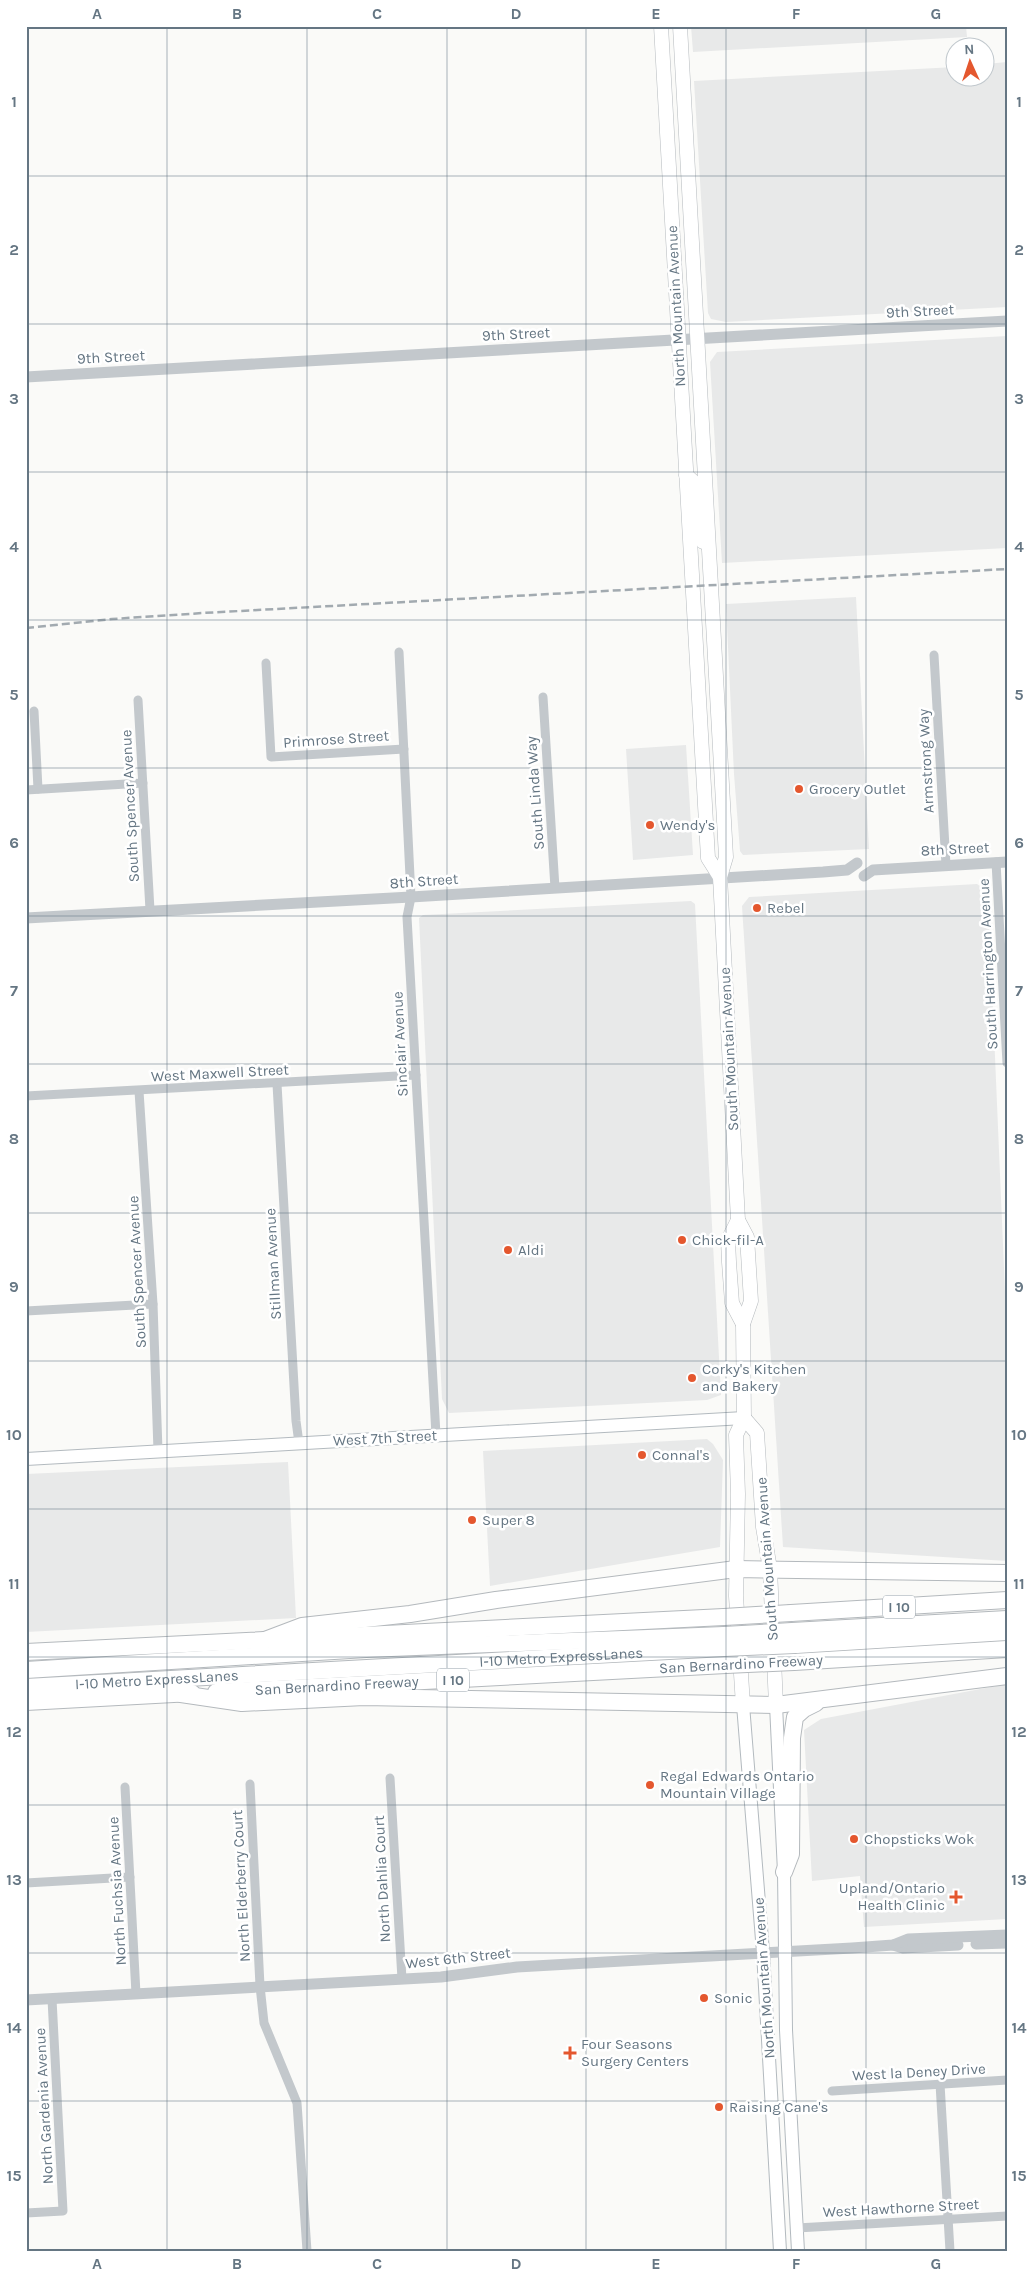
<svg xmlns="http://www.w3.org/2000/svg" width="1033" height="2277" font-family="Karla,sans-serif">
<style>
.built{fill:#e8e9e9}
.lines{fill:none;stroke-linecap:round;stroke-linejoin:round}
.secondary-casing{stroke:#b3babf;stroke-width:14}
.primary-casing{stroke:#b5babe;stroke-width:15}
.motorway-casing{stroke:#b4b9bd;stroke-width:18}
.minor{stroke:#c3c8cc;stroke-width:9}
.tertiary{stroke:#c3c8cc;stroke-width:11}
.secondary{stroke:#fff;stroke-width:12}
.primary{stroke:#fff;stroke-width:14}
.motorway{stroke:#fff;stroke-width:16}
.rail{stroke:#a2aab0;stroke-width:2.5;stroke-dasharray:8 4;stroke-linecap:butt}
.motorway-bridge-casing{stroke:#b4b9bd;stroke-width:18;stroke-linecap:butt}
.motorway-bridge{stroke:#fff;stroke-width:16}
.grid{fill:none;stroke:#657683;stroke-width:1;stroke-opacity:0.55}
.poi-dot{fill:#e4572e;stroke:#fff;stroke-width:2}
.labels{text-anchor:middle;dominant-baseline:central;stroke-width:5;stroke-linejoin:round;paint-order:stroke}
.shield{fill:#fff;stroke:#939fa8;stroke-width:1}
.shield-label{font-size:14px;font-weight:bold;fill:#657683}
.street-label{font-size:15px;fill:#657683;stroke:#fff}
.poi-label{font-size:15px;fill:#657683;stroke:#fff;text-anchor:start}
.neatline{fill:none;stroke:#657683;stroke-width:2}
.grid-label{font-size:16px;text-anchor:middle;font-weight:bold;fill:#657683}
</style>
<rect width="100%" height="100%" fill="#fafaf8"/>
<!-- built -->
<g class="built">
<path d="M691,26H966L967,37L693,52Z"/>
<path d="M1007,62V307L726,322L711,319L708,313L694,81L955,67L956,78H986V64Z"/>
<path d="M1007,336V548L722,563L710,362L717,352Z"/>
<path d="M856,597L869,849L743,855L740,851L734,774L726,604Z"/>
<path d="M686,745L693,855L633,860L626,749Z"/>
<path d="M977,884L988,892L1007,1339V1561L783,1547L742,906L749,897Z"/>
<path d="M691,901L695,904L721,1395L707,1400L449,1413L442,1399L419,918L423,915Z"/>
<path d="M707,1439L713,1444L723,1460L720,1547L490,1586L483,1451Z"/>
<path d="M288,1462L296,1618L26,1632V1474Z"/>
<path d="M1007,1684V1919L864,1927L860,1876L812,1881L804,1730L821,1719Z"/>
</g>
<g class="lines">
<!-- secondary casing -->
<g class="secondary-casing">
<g id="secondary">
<path d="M26,1459L744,1418"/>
<path d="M743,1705L763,1952L780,2251"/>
<path d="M776,1705L784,1872L786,2030L798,2251"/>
</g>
</g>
<!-- primary casing -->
<g class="primary-casing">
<g id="primary">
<path d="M661,26L708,858L720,877"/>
<path d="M680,26L726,857L720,877L738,1220L747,1237L751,1301L743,1324L744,1418L736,1435L738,1494L736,1596L743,1705"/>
<path d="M686,475L696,484L699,531L703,542"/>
<path d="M738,1220L728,1240L729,1262L732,1303L743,1324"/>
<path d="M744,1418L757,1433L763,1527L770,1569L776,1705"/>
</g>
</g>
<!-- motorway casing -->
<g class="motorway-casing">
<g id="motorway">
<path d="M791,1613L1007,1600"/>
<path d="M792,1631L1007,1619"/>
<path d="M265,1640L302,1626L410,1614L496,1600L736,1569L1007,1573"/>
<path d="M796,1645L1007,1632"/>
<path d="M26,1652L724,1617"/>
<path d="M794,1662L1007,1649"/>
<path d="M26,1670L366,1649L724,1635"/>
<path id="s1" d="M26,1687L724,1648"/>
<path id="s2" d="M216,1692L726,1665"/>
<path d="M181,1694L242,1703L364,1697L776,1705L1007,1676"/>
<path d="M26,1702L192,1693"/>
<path d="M784,1872L791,1854L792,1738L795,1717L804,1709L816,1703"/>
</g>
</g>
<!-- minor -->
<g class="minor">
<path d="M399,652L411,897L407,917L436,1435"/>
<path d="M934,655L946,865"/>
<path d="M266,663L271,757L404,749"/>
<path d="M543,697L555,888"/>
<path d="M138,700L150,910"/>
<path d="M34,711L38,789"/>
<path d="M26,790L143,783"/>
<path d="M996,862L1007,1063"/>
<path d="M277,1084L296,1421L299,1443"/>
<path d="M139,1091L153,1304L158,1451"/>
<path d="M26,1096L416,1075"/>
<path d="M26,1311L153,1304"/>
<path d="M390,1778L402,1979"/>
<path d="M250,1784L260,1986L264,2023L297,2103L307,2251"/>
<path d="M125,1787L136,1994"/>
<path d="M26,1883L130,1877"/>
<path d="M940,2084L950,2251"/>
<path d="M832,2091L1007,2080"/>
<path d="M26,2213L63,2211L52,1999"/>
<path d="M797,2228L1007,2216"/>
</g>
<!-- tertiary -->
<g class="tertiary">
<path d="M26,377L1007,321"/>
<path d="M864,876L873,870L1007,862"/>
<path d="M26,918L411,897L823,872L847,870L857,863"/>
<path d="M976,1944L1007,1943"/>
<path d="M893,1945L903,1948L958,1945"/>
<path d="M26,2000L441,1977L517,1967L852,1948L893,1945L908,1939L1007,1935"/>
</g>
<!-- secondary -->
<use href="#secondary" class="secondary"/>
<!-- primary -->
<use href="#primary" class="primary"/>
<!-- motorway -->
<use href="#motorway" class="motorway"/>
<!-- rail -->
<path class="rail" d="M26,628L112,619L203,613L1007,569"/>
<!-- motorway-bridge casing -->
<g class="motorway-bridge-casing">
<g id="motorway-bridge">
<path d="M724,1617L791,1613"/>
<path d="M724,1635L792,1631"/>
<path d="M724,1648L796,1645"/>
<path d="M726,1665L794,1662"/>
</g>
</g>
<!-- motorway-bridge -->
<use href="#motorway-bridge" class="motorway-bridge"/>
</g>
<!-- grid -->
<path class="grid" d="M167,26V2251M307,26V2251M447,26V2251M586,26V2251M726,26V2251M866,26V2251M26,176H1007M26,324H1007M26,472H1007M26,620H1007M26,768H1007M26,916H1007M26,1064H1007M26,1213H1007M26,1361H1007M26,1509H1007M26,1657H1007M26,1805H1007M26,1953H1007M26,2101H1007"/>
<!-- markers -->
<g class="poi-dot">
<circle cx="799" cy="789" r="5"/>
<circle cx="650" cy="825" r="5"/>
<circle cx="757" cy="908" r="5"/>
<circle cx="682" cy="1240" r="5"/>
<circle cx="508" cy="1250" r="5"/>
<circle cx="692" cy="1378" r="5"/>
<circle cx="642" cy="1455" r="5"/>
<circle cx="472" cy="1520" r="5"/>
<circle cx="650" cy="1785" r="5"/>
<circle cx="854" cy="1839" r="5"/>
<path d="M953.5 1889.5h5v5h5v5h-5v5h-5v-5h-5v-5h5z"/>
<circle cx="704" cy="1998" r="5"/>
<path d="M567.5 2045.5h5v5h5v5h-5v5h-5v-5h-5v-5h5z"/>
<circle cx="719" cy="2107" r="5"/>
</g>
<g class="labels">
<!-- shield labels -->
<g class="shield">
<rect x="883" y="1595.5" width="32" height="23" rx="4"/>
<rect x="437" y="1668.5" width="32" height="23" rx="4"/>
</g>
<g class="shield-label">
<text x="899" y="1607">I 10</text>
<text x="453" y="1680">I 10</text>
</g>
<!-- street labels -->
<g class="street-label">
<text transform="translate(676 306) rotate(-93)">North Mountain Avenue</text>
<text transform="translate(920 311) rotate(-3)">9th Street</text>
<text transform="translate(516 334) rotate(-3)">9th Street</text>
<text transform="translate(111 357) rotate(-3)">9th Street</text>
<text transform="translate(336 739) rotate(-4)">Primrose Street</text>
<text transform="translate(926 761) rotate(-93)">Armstrong Way</text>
<text transform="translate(535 793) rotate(-94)">South Linda Way</text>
<text transform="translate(130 806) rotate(-93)">South Spencer Avenue</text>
<text transform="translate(955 849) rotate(-3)">8th Street</text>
<text transform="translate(424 881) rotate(-4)">8th Street</text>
<text transform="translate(988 964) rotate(-93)">South Harrington Avenue</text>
<text transform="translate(400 1044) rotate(-93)">Sinclair Avenue</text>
<text transform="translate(729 1049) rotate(-93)">South Mountain Avenue</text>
<text transform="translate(220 1073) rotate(-3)">West Maxwell Street</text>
<text transform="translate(273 1264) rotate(-93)">Stillman Avenue</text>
<text transform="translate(137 1272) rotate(-93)">South Spencer Avenue</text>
<text transform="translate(385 1438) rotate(-3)">West 7th Street</text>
<text transform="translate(767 1559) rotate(-94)">South Mountain Avenue</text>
<text stroke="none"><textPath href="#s1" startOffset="536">I-10 Metro ExpressLanes</textPath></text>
<text transform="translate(741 1664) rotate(-3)">San Bernardino Freeway</text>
<text stroke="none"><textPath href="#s1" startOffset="131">I-10 Metro ExpressLanes</textPath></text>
<text stroke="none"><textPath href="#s2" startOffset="121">San Bernardino Freeway</textPath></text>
<text transform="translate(382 1879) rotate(-93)">North Dahlia Court</text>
<text transform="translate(241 1886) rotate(-93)">North Elderberry Court</text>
<text transform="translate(117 1891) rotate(-93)">North Fuchsia Avenue</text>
<text transform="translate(458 1958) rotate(-6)">West 6th Street</text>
<text transform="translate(764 1978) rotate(-94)">North Mountain Avenue</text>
<text transform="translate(919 2072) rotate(-3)">West la Deney Drive</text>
<text transform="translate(44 2106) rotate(-93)">North Gardenia Avenue</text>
<text transform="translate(901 2208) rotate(-3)">West Hawthorne Street</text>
</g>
<!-- poi labels -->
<g class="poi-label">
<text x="809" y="789">Grocery Outlet</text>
<text x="660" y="825">Wendy's</text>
<text x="767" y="908">Rebel</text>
<text x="692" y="1240">Chick-fil-A</text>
<text x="518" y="1250">Aldi</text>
<text x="702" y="1369">Corky's Kitchen<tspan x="702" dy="17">and Bakery</tspan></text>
<text x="652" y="1455">Connal's</text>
<text x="482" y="1520">Super 8</text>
<text x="660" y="1776">Regal Edwards Ontario<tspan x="660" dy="17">Mountain Village</tspan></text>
<text x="864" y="1839">Chopsticks Wok</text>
<text x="945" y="1888" text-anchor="end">Upland/Ontario<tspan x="945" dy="17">Health Clinic</tspan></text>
<text x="714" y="1998">Sonic</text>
<text x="581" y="2044">Four Seasons<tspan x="581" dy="17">Surgery Centers</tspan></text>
<text x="729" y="2107">Raising Cane's</text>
</g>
</g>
<!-- border -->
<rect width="1033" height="2277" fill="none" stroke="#ffffff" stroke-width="55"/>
<!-- north arrow -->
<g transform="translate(970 62) rotate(357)"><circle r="24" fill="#ffffff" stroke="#c1c8cd"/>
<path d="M0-4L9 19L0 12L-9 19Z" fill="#e4572e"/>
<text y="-8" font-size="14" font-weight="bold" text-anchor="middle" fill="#657683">N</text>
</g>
<rect x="28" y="28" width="978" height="2222" class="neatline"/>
<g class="grid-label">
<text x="97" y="19">A</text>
<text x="237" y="19">B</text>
<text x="377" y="19">C</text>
<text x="516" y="19">D</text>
<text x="656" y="19">E</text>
<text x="796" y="19">F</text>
<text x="936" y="19">G</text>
<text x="14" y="107">1</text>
<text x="1019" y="107">1</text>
<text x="14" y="255">2</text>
<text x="1019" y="255">2</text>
<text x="14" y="404">3</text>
<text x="1019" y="404">3</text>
<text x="14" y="552">4</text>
<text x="1019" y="552">4</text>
<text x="14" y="700">5</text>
<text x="1019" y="700">5</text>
<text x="14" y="848">6</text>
<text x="1019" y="848">6</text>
<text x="14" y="996">7</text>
<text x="1019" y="996">7</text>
<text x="14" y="1144">8</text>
<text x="1019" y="1144">8</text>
<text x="14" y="1292">9</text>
<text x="1019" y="1292">9</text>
<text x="14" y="1440">10</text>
<text x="1019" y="1440">10</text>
<text x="14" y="1589">11</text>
<text x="1019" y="1589">11</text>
<text x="14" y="1737">12</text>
<text x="1019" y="1737">12</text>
<text x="14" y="1885">13</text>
<text x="1019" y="1885">13</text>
<text x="14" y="2033">14</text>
<text x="1019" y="2033">14</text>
<text x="14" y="2181">15</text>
<text x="1019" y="2181">15</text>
<text x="97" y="2269">A</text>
<text x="237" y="2269">B</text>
<text x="377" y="2269">C</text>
<text x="516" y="2269">D</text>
<text x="656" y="2269">E</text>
<text x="796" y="2269">F</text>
<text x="936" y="2269">G</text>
</g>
</svg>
